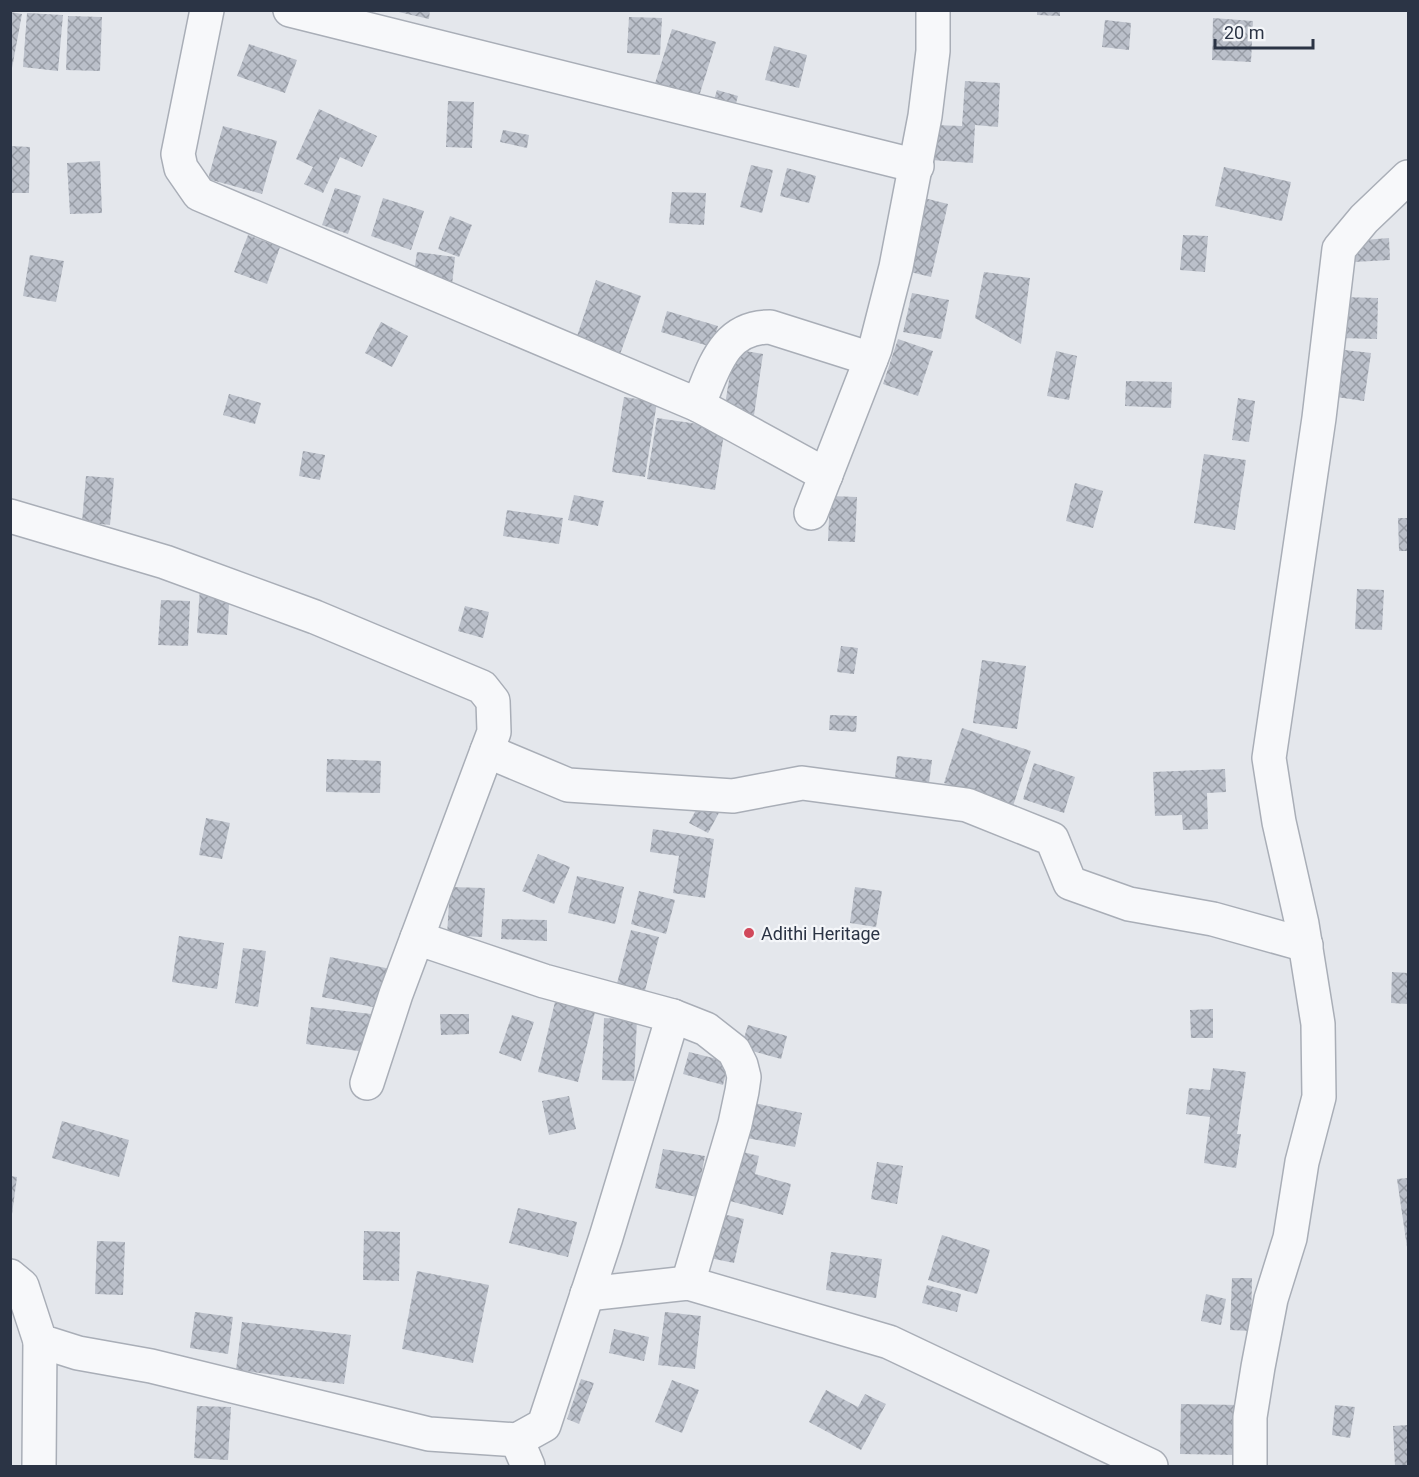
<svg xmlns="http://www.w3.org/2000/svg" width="1419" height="1477" font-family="Roboto,sans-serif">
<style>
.building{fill:url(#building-cross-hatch)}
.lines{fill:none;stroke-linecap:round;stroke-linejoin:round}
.minor-casing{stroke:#a9aeb7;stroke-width:36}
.minor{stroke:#f7f8fa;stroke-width:33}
.poi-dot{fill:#d1495b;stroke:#f4f6f9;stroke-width:2}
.labels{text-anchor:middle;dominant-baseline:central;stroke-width:4.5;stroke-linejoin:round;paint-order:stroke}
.poi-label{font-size:18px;fill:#2b3445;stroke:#f4f6f9;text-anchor:start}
</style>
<defs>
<pattern id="building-cross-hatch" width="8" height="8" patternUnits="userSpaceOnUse" patternTransform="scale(1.5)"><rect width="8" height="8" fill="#bbc0ca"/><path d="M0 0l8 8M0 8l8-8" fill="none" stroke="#989da6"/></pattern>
</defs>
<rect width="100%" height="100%" fill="#e4e7ec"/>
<!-- building -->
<g class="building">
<path d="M390,10H430L429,19Z"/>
<path d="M1037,10H1060V16L1037,15Z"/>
<path d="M10,12L22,14L12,68H10Z"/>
<path d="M27,13L63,15L58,71L23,67Z"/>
<path d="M68,16L102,17L100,71L66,70Z"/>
<path d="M629,17L662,18L660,55L627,53Z"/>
<path d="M1213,18L1253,21L1251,62L1212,60Z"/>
<path d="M1105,20L1131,23L1129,50L1102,47Z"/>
<path d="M672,29L716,42L696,106L652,93Z"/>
<path d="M249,44L297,60L285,93L237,76Z"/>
<path d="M774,46L807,55L799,88L765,80Z"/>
<path d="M965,81L1000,83L998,127L975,125L973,163L931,160L934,125L962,126Z"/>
<path d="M717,90L738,96L732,117L711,110Z"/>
<path d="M448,101L474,102L472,148L446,147Z"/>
<path d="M319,109L377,136L362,167L340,157L323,193L304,184L313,167L296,159Z"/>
<path d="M223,126L277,141L262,194L208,179Z"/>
<path d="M503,130L529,135L527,148L500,142Z"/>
<path d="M10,146L30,147L29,193H10Z"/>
<path d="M100,161L102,213L70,214L67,163Z"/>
<path d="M751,165L773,170L762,213L740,207Z"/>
<path d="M1224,167L1291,182L1282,221L1215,206Z"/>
<path d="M787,168L816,176L809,203L780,196Z"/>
<path d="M335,188L361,196L348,234L322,225Z"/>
<path d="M672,192L706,193L704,225L669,223Z"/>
<path d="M920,197L948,204L931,277L902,270Z"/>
<path d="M383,198L424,211L411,250L371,236Z"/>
<path d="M450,216L472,225L459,257L438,249Z"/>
<path d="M248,235L280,247L267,284L234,272Z"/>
<path d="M1183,235L1208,236L1205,272L1180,270Z"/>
<path d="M1389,238L1390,260L1354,262L1352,241Z"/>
<path d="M417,252L455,257L452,285L413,280Z"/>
<path d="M30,255L64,261L56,302L23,296Z"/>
<path d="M984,272L1030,278L1021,344L975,318Z"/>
<path d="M596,280L641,296L619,357L575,342Z"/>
<path d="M912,293L949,300L941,339L903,332Z"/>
<path d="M1341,297L1378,298L1377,339L1340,338Z"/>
<path d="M667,311L718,326L712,347L661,332Z"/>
<path d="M381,322L408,336L392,367L365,353Z"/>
<path d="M898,339L933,351L918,396L883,384Z"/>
<path d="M734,349L763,354L753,422L723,417Z"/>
<path d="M1336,349L1371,353L1364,401L1330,396Z"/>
<path d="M1056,351L1077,356L1069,400L1047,396Z"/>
<path d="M1126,381L1172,382L1171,408L1125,406Z"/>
<path d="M229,394L261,403L255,424L223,415Z"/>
<path d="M624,397L657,402L645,477L612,472Z"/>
<path d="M1238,398L1255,401L1249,442L1232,440Z"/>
<path d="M657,418L725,428L715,490L647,479Z"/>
<path d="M303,451L325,455L320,480L299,476Z"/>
<path d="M1204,454L1246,460L1235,530L1194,523Z"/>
<path d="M86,476L114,478L110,525L82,522Z"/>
<path d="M1075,483L1103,491L1093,528L1066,521Z"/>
<path d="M574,495L604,501L598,526L568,520Z"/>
<path d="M830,496L857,497L855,542L828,541Z"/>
<path d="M507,510L563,518L559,544L503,536Z"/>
<path d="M1398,518H1408V551H1399Z"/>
<path d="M200,587L230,589L227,635L197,633Z"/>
<path d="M1357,589L1384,590L1382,630L1355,629Z"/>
<path d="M161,600L190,601L188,646L158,645Z"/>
<path d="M465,606L489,612L483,638L458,631Z"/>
<path d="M841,646L858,648L854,674L837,672Z"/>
<path d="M982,660L1026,666L1017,729L973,723Z"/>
<path d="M830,715L857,716L856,732L829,730Z"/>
<path d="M962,728L1031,751L1013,806L944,783Z"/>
<path d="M897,756L932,760L929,783L895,779Z"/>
<path d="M327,759L381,761L380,793L326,792Z"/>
<path d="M1034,763L1075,777L1064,813L1023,799Z"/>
<path d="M1225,769L1226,792L1207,793L1208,829L1183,830L1182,815L1155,816L1153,772Z"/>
<path d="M702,799L721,809L708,833L689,823Z"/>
<path d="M206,818L230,823L222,859L199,855Z"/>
<path d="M653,829L714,839L705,898L673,893L679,856L650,852Z"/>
<path d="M538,854L570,867L554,904L522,891Z"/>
<path d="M577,876L624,887L615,924L568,913Z"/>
<path d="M450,887L485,888L482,937L447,935Z"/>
<path d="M855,887L882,891L876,927L850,923Z"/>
<path d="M639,891L675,900L666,934L631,924Z"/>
<path d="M502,919L547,920V941L501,939Z"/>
<path d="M631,930L659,937L643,998L615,991Z"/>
<path d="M179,936L224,943L217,989L172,982Z"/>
<path d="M243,948L266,951L258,1007L235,1003Z"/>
<path d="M330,957L391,969L383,1009L322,997Z"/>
<path d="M1392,972L1408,973V1004L1391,1003Z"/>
<path d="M555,1002L595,1012L578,1082L538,1072Z"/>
<path d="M311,1007L371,1014L366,1052L306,1044Z"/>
<path d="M1213,1009V1038H1191L1190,1010Z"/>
<path d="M440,1014H469V1034L441,1035Z"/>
<path d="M512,1015L534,1022L521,1061L499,1053Z"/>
<path d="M604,1018L637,1020L634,1081L602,1080Z"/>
<path d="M748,1025L787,1036L781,1059L741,1048Z"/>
<path d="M689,1052L729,1062L723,1085L683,1074Z"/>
<path d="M1213,1068L1246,1072L1237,1134H1241L1236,1168L1204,1163L1210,1117L1186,1114L1189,1088L1210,1090Z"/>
<path d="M569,1096L576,1129L549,1135L542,1101Z"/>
<path d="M754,1103L802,1113L795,1147L747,1138Z"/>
<path d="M62,1121L129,1140L119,1177L52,1158Z"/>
<path d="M663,1149L705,1156L697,1197L655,1188Z"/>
<path d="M739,1151L759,1156L755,1174L791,1184L783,1215L726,1200Z"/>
<path d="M877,1162L903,1166L897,1204L871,1199Z"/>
<path d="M10,1176L17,1177L12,1214H10Z"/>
<path d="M1408,1178V1247H1407L1397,1179Z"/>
<path d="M518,1208L577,1222L568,1257L509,1243Z"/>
<path d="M714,1212L744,1219L734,1263L705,1257Z"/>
<path d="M364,1231L400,1232L399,1281L363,1280Z"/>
<path d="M942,1235L990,1250L977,1294L928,1280Z"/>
<path d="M97,1241L125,1242L123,1295L95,1294Z"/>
<path d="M831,1252L882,1259L876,1298L826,1290Z"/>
<path d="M417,1271L489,1285L473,1363L402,1349Z"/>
<path d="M1232,1278H1252L1251,1331L1230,1330Z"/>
<path d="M927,1285L961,1294L957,1312L922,1303Z"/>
<path d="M1206,1294L1226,1299L1221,1325L1201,1321Z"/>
<path d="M195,1312L233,1317L228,1354L190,1348Z"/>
<path d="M665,1312L701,1316L695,1369L658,1365Z"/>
<path d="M242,1322L351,1335L344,1384L236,1370Z"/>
<path d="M614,1329L649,1337L644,1361L609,1353Z"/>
<path d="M581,1379L594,1383L579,1424L567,1419Z"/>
<path d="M672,1380L699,1390L682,1433L655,1422Z"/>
<path d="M826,1390L858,1407L865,1394L886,1404L861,1450L809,1422Z"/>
<path d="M1181,1404L1240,1405L1238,1455L1180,1454Z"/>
<path d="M1335,1405L1355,1407L1350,1438L1332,1435Z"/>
<path d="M197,1406L231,1407L228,1460L194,1458Z"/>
<path d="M1408,1425V1466H1395L1393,1426Z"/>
</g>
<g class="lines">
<!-- minor casing -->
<g class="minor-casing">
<g id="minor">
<path d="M207,10L178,154L181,168L199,194L698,405C714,370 722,327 770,327L871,359"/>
<path d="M290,10L917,166"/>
<path d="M698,405L826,475"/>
<path d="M811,513L875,349L896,267L925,116L933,51V10"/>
<path d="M10,516L165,562L315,617L482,687L493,701L494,732L396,994L367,1083"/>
<path d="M487,751L568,785L733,796L802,783L967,805L1052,839L1070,883L1129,904L1213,919L1306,945"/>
<path d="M417,938L544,981L673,1016L706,1029L734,1051L741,1065L744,1077L742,1091L735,1124L688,1283"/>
<path d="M10,1276L22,1286L40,1341L78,1353L151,1366L429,1434L517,1440L544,1425L606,1237L673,1016"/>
<path d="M587,1294L688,1283L889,1342L1151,1466"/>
<path d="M517,1440L528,1466"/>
<path d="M39,1466L40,1341"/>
<path d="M1250,1466V1417L1258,1367L1271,1299L1290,1238L1302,1162L1319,1097L1318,1024L1302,924L1279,822L1269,758L1319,418L1339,249L1364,219L1408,177"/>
</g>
</g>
<!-- minor -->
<use href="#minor" class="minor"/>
</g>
<!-- markers -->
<circle class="poi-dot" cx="749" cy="933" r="6"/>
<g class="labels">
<!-- poi labels -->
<g class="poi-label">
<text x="761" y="933">Adithi Heritage</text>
</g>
</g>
<!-- border -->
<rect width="1419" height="1477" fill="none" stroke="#2b3445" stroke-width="24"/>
<!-- scale -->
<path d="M1215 39v9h98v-9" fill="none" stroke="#2b3445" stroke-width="3"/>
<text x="1224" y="39" font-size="18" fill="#2b3445" stroke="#f4f6f9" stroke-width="4.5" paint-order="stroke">20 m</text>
</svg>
